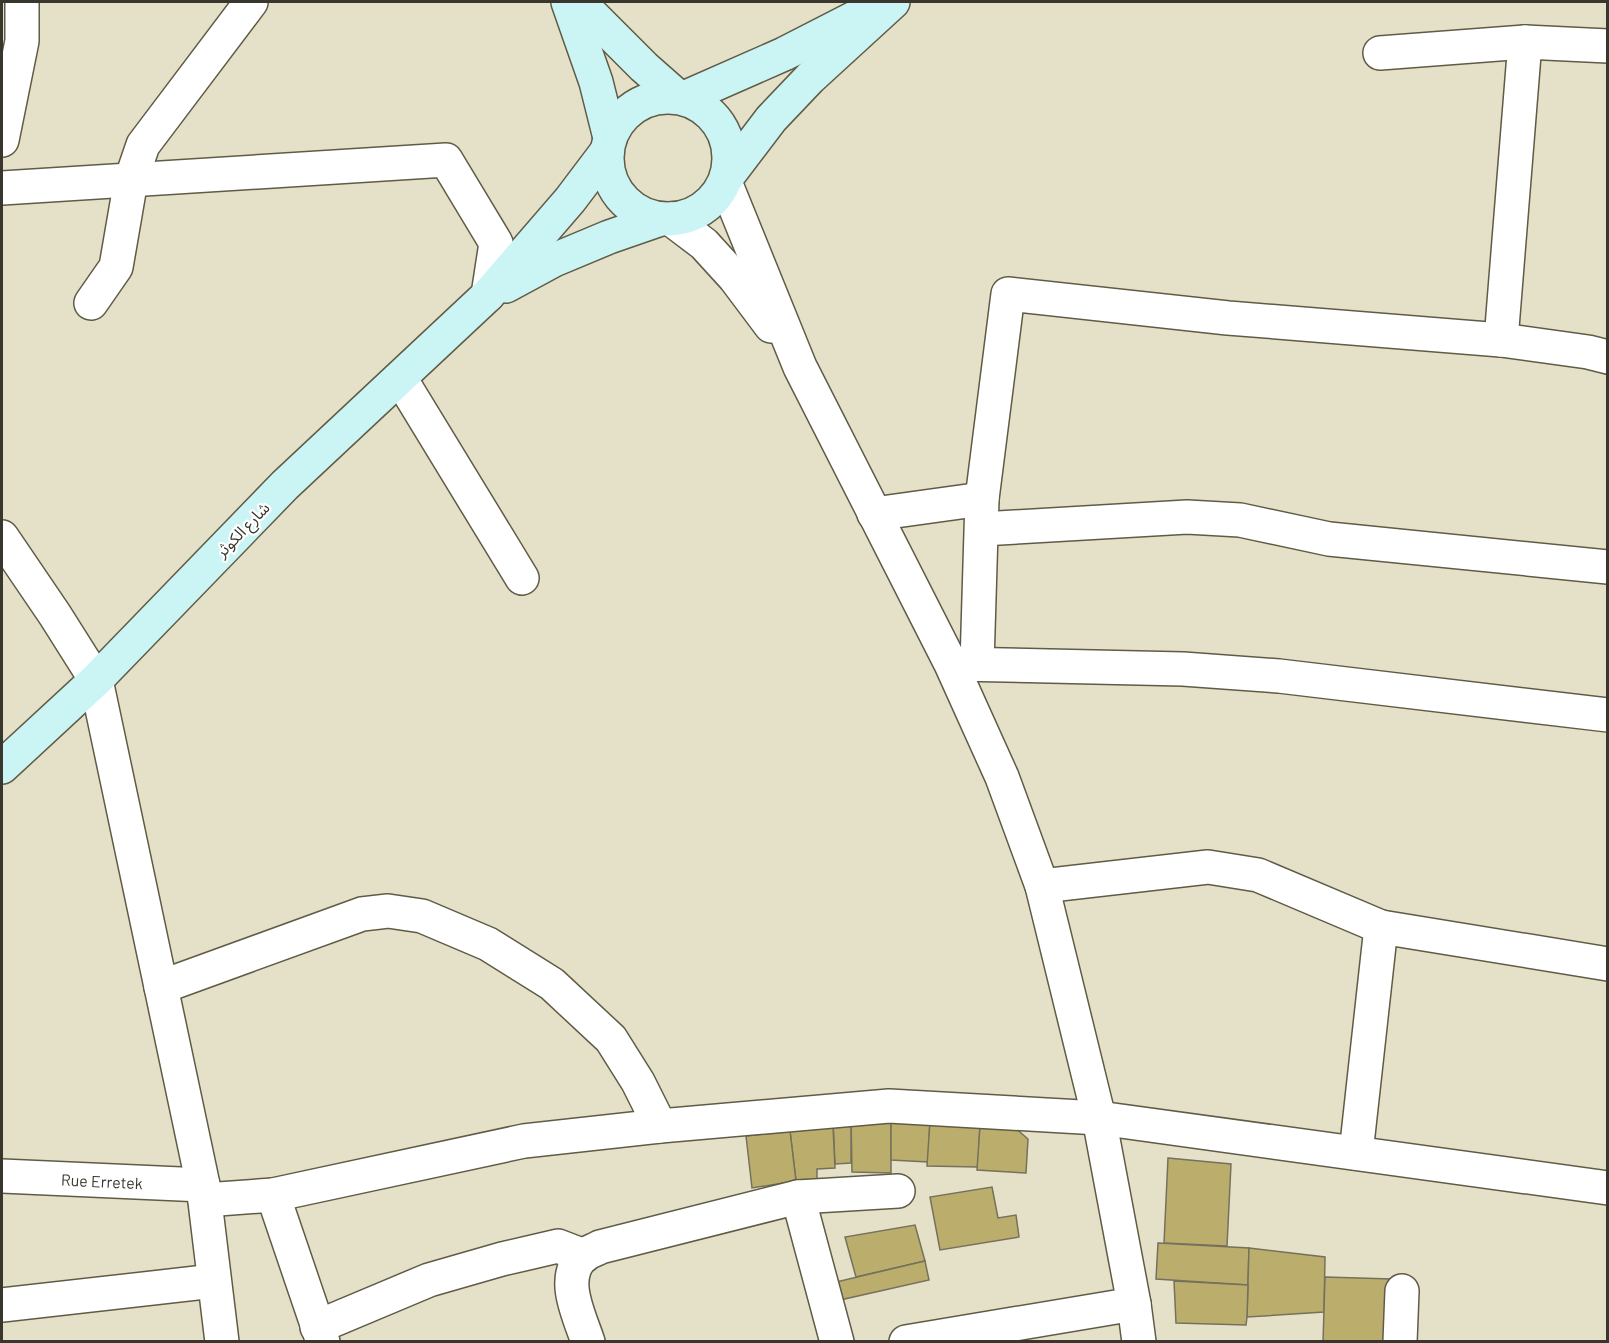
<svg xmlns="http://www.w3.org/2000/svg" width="1609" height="1343" font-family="Barlow,'Noto Sans Arabic',sans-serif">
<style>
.building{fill:#bbae6d;stroke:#75715c;stroke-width:1.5}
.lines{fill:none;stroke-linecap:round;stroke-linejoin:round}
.minor-casing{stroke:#5f5b46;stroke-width:36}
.secondary-casing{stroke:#5f5b46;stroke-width:36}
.minor{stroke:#fff;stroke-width:33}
.secondary{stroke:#cbf4f4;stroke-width:33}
.labels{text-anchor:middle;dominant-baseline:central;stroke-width:4.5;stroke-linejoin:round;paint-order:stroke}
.street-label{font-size:16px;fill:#39372d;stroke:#fff}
</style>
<rect width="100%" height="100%" fill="#e5e1c9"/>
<!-- building -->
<g class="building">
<path d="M851,1118L891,1119V1173L852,1172Z"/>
<path d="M851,1118V1163L835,1164L833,1120Z"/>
<path d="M891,1119L930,1121L928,1162L891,1160Z"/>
<path d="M930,1121L980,1126L978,1167L927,1166Z"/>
<path d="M980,1126L1014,1127L1028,1139L1026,1173L977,1170Z"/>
<path d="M833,1127L835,1168L817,1169V1180L796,1181L790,1131Z"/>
<path d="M790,1131L796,1181L752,1188L746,1136Z"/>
<path d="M1168,1158L1231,1164L1227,1246L1164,1243Z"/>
<path d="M992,1187L998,1218L1016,1215L1019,1237L940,1250L930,1197Z"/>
<path d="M915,1225L925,1261L856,1277L845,1237Z"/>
<path d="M1158,1243L1249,1248L1248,1285L1156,1279Z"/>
<path d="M1249,1248L1325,1257L1324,1312L1247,1317Z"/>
<path d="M925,1261L929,1280L840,1300L836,1282Z"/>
<path d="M1325,1277L1392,1279L1391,1342H1323Z"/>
<path d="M1174,1281L1248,1285L1247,1317L1246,1325L1176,1323Z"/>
</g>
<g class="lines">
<!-- minor casing -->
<g class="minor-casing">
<g id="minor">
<path d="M1380,53L1525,42L1608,46"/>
<path d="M2,140L22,41V2"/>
<path d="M725,182L800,367L951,664L1002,777L1042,886L1099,1118L1134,1304L1139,1342"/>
<path d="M2,188L446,160L496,243L488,295"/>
<path d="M671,219L704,244L735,278L771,326"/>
<path d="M91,303L116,267L131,180L143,145L251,2"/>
<path d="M1501,340L1525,42"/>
<path d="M400,378L522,578"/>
<path d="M874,514L982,499"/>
<path d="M982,529L1187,517L1240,520L1329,539L1608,567"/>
<path d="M2,537L55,615L96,680L203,1185L222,1342"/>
<path d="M956,664L1183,669L1279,676L1608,715"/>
<path d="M977,664L982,499L1008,294L1228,318L1501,340L1588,352L1608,357"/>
<path d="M1042,886L1208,867L1258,875L1381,927L1356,1153"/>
<path d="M1381,927L1608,964"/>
<path d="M161,987L362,914L388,911L422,916L488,944L552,984L611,1039L638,1082L660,1126"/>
<path id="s1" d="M2,1176L203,1185"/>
<path d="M273,1195L323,1342"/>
<path d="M798,1197L837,1342"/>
<path d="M205,1200L273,1195L524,1141L660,1126L889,1106L1099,1118L1608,1188"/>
<path d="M2,1305L214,1281"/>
<path d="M317,1327L429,1280L502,1259L558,1246L584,1256"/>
<path d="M588,1342C580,1317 559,1278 583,1256C588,1252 595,1250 600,1247L798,1197L898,1191"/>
<path d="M906,1342L1134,1304"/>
<path d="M1400,1342L1402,1291"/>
</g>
</g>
<!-- secondary casing -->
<g class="secondary-casing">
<g id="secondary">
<path d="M568,2L596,82L610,138"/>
<path d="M579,2L644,67L678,97"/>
<circle cx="668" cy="158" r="61"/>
<path d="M684,98L784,54L864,13"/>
<path d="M727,177L771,119L810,78L893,2"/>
<path d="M506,286L554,260L609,237L661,219"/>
<path d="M2,767L96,680L285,485L488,295L570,200L607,151"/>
</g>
</g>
<!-- minor -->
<use href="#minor" class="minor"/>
<!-- secondary -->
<use href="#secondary" class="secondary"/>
</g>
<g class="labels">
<!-- street labels -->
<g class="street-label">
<text transform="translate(242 529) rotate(-46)">شارع الكوثر</text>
<text stroke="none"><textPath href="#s1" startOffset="100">Rue Erretek</textPath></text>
</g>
</g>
<!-- border -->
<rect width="1609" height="1343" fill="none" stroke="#39372d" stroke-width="6"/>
</svg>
